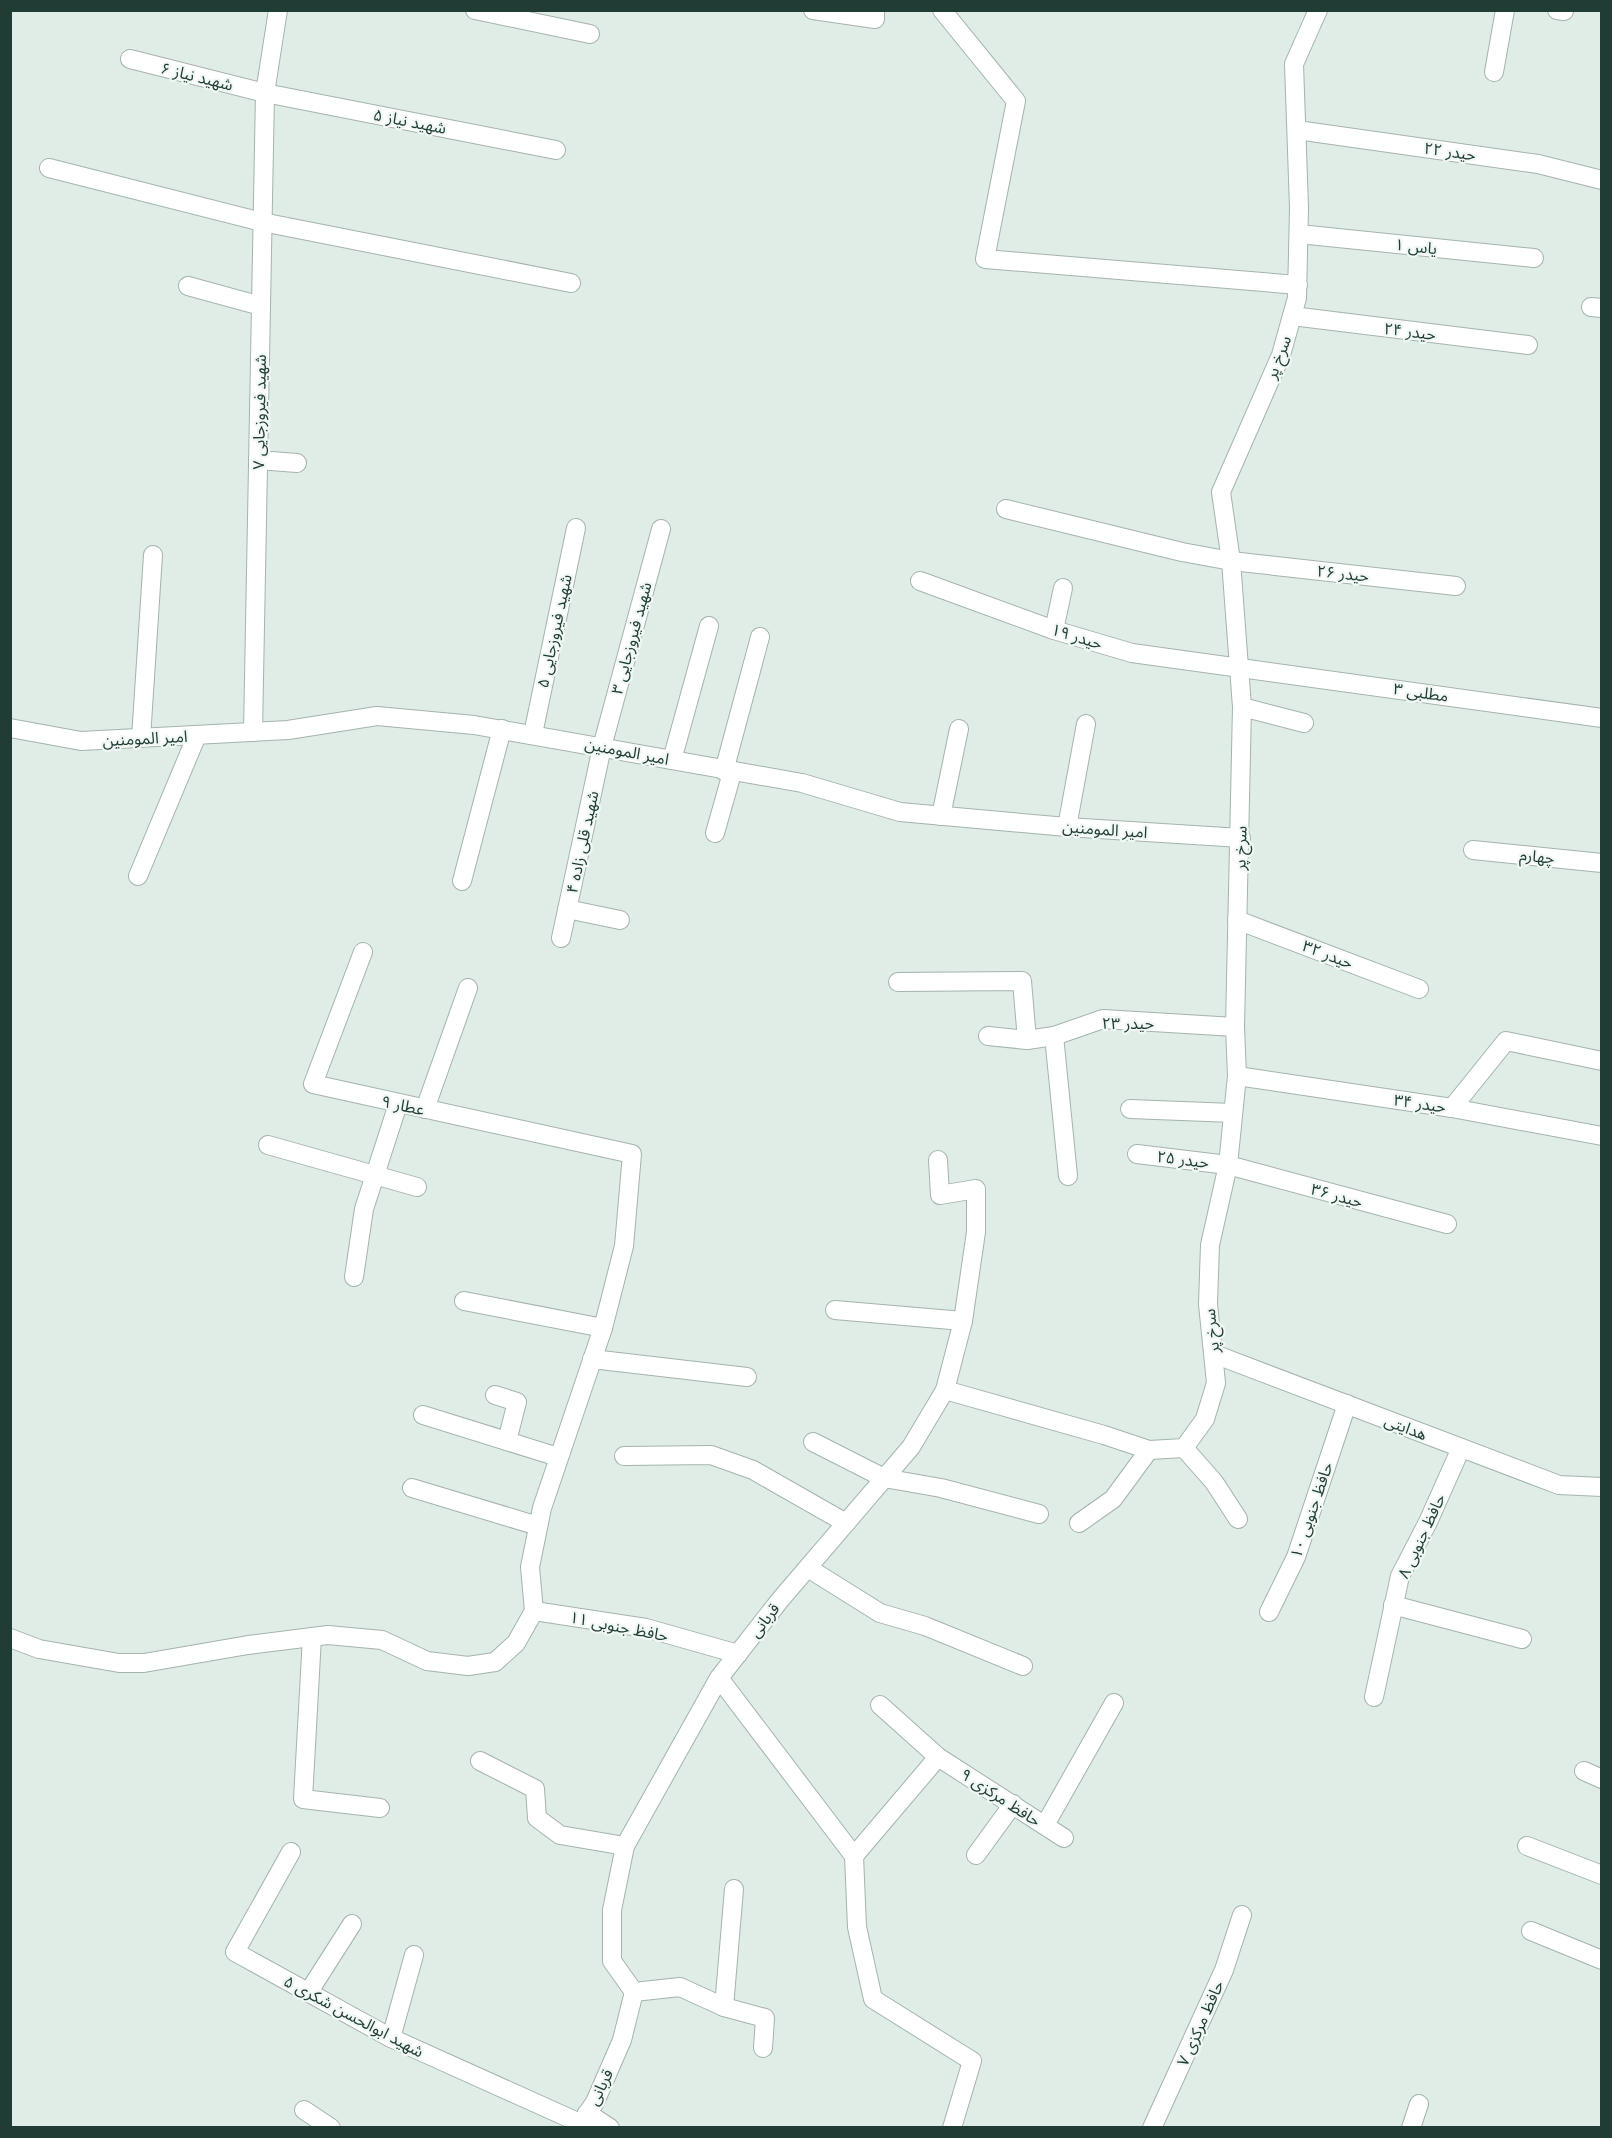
<svg xmlns="http://www.w3.org/2000/svg" width="1612" height="2138" font-family="Quicksand,'Noto Sans Arabic',sans-serif">
<style>
.lines{fill:none;stroke-linecap:round;stroke-linejoin:round}
.street-casing{stroke:#a3b4ad;stroke-width:20}
.street{stroke:#fff;stroke-width:18}
.labels{text-anchor:middle;dominant-baseline:central;stroke-width:4.5;stroke-linejoin:round;paint-order:stroke}
.street-label{font-size:16px;fill:#203d35;stroke:#f1f8f4}
</style>
<rect width="100%" height="100%" fill="#e0ece6"/>
<g class="lines">
<!-- street casing -->
<g class="street-casing">
<g id="street">
<path d="M475,10L590,34"/>
<path d="M813,10L875,19V10"/>
<path d="M942,10L1016,101L985,259L1298,285"/>
<path d="M1557,10L1564,11"/>
<path d="M130,59L265,93L556,150"/>
<path d="M1494,72L1505,10"/>
<path d="M1297,130L1538,164L1602,180"/>
<path d="M49,168L262,222L571,283"/>
<path d="M1299,234L1534,258"/>
<path d="M188,286L261,306"/>
<path d="M1591,307L1602,308"/>
<path d="M1292,316L1528,345"/>
<path d="M258,460L297,463"/>
<path d="M1006,509L1182,552L1231,561L1456,586"/>
<path d="M920,581L1054,630L1132,653L1602,718"/>
<path d="M1054,630L1063,588"/>
<path d="M1242,707L1304,723"/>
<path d="M10,728L81,741L288,730L377,716L474,725L802,783L900,812L1067,827L1241,838"/>
<path d="M253,732L265,93L278,10"/>
<path d="M533,734L576,528"/>
<path d="M141,738L153,555"/>
<path d="M672,760L709,626"/>
<path d="M724,771L760,637"/>
<path d="M941,816L959,729"/>
<path d="M1067,827L1086,724"/>
<path d="M715,833L732,773"/>
<path d="M1473,850L1602,863"/>
<path d="M138,876L197,735"/>
<path d="M462,881L502,729"/>
<path d="M567,909L620,920"/>
<path d="M1237,920L1419,989"/>
<path d="M561,938L602,747L661,529"/>
<path d="M898,982L1022,981L1027,1040"/>
<path d="M988,1036L1027,1040L1054,1036L1103,1019L1235,1027"/>
<path d="M1054,1036L1068,1176"/>
<path d="M1237,1076L1452,1108L1602,1136"/>
<path d="M1452,1108L1506,1041L1602,1061"/>
<path d="M425,1109L468,988"/>
<path d="M1130,1109L1233,1113"/>
<path d="M268,1145L417,1187"/>
<path d="M1137,1154L1228,1165L1447,1224"/>
<path d="M354,1277L364,1209L398,1104"/>
<path d="M464,1301L603,1328"/>
<path d="M835,1310L963,1321"/>
<path d="M1214,1354L1559,1485L1602,1487"/>
<path d="M592,1359L747,1377"/>
<path d="M945,1390L1104,1435L1149,1450L1184,1448L1205,1419L1216,1383L1208,1304L1210,1245L1228,1165L1237,1076L1235,1027L1242,707L1231,561L1221,492L1281,355L1297,298L1299,208L1294,64L1318,10"/>
<path d="M495,1395L517,1402L507,1441"/>
<path d="M423,1415L558,1457"/>
<path d="M813,1442L884,1478L941,1488L1039,1514"/>
<path d="M1184,1448L1214,1482L1238,1519"/>
<path d="M624,1456L711,1455L753,1470L846,1523"/>
<path d="M412,1488L538,1526"/>
<path d="M1079,1523L1113,1499L1149,1450"/>
<path d="M808,1568L880,1613L925,1626L1023,1666"/>
<path d="M1393,1605L1522,1639"/>
<path d="M534,1611L646,1628L738,1654"/>
<path d="M1269,1612L1296,1557L1347,1404"/>
<path d="M312,1637L303,1799L380,1808"/>
<path d="M10,1638L39,1649L119,1663H144L248,1645L328,1635L382,1640L427,1661L468,1666L495,1662L516,1643L534,1611L530,1567L542,1508L603,1328L624,1246L632,1154L313,1084L363,952"/>
<path d="M719,1678L854,1856L857,1927L873,1999L972,2061L952,2128"/>
<path d="M1374,1697L1400,1576L1428,1522L1461,1448"/>
<path d="M880,1705L938,1757L1064,1838"/>
<path d="M480,1761L535,1789L537,1818L560,1835L625,1846"/>
<path d="M1584,1771L1602,1779"/>
<path d="M1045,1825L1114,1703"/>
<path d="M1527,1846L1602,1875"/>
<path d="M291,1852L235,1952L391,2038L580,2123"/>
<path d="M976,1855L1013,1804"/>
<path d="M854,1856L938,1757"/>
<path d="M1531,1931L1602,1960"/>
<path d="M634,1992L680,1987L724,2007L765,2018L763,2048"/>
<path d="M308,1993L352,1924"/>
<path d="M724,2007L734,1889"/>
<path d="M391,2038L414,1955"/>
<path d="M304,2110L331,2128"/>
<path d="M587,2113L610,2128"/>
<path d="M578,2128L595,2102L622,2040L634,1992L612,1961V1910L625,1846L719,1678L780,1600L911,1447L945,1390L963,1321L976,1232V1189L940,1195L938,1160"/>
<path d="M1152,2128L1224,1970L1242,1915"/>
<path d="M1411,2128L1419,2104"/>
</g>
</g>
<!-- street -->
<use href="#street" class="street"/>
</g>
<g class="labels">
<!-- street labels -->
<g class="street-label">
<text transform="translate(197 76) rotate(14)">شهید نیاز ۶</text>
<text transform="translate(410 121) rotate(11)">شهید نیاز ۵</text>
<text transform="translate(1450 151) rotate(8)">حیدر ۲۲</text>
<text transform="translate(1416 246) rotate(6)">یاس ۱</text>
<text transform="translate(1410 331) rotate(7)">حیدر ۲۴</text>
<text transform="translate(1278 357) rotate(-69)">سرخ پر</text>
<text transform="translate(259 412) rotate(-89)">شهید فیروزجایی ۷</text>
<text transform="translate(1343 573) rotate(6)">حیدر ۲۶</text>
<text transform="translate(554 631) rotate(-78)">شهید فیروزجایی ۵</text>
<text transform="translate(1077 636) rotate(17)">حیدر ۱۹</text>
<text transform="translate(631 638) rotate(-75)">شهید فیروزجایی ۳</text>
<text transform="translate(1421 692) rotate(8)">مطلبی ۳</text>
<text transform="translate(145 738) rotate(-3)">امیر المومنین</text>
<text transform="translate(627 751) rotate(11)">امیر المومنین</text>
<text transform="translate(1105 829) rotate(4)">امیر المومنین</text>
<text transform="translate(582 842) rotate(-78)">شهید قلی زاده ۴</text>
<text transform="translate(1240 848) rotate(-88)">سرخ پر</text>
<text transform="translate(1537 856) rotate(6)">چهارم</text>
<text transform="translate(1328 954) rotate(21)">حیدر ۳۲</text>
<text x="1128" y="1023">حیدر ۲۳</text>
<text transform="translate(1420 1103) rotate(8)">حیدر ۳۴</text>
<text transform="translate(403 1105) rotate(12)">عطار ۹</text>
<text transform="translate(1183 1159) rotate(7)">حیدر ۲۵</text>
<text transform="translate(1337 1195) rotate(15)">حیدر ۳۶</text>
<text transform="translate(1211 1331) rotate(-96)">سرخ پر</text>
<text transform="translate(1406 1427) rotate(21)">هدایتی</text>
<text transform="translate(1311 1510) rotate(-71)">حافظ جنوبی ۱۰</text>
<text transform="translate(1421 1536) rotate(-65)">حافظ جنوبی ۸</text>
<text transform="translate(764 1620) rotate(-52)">قربانی</text>
<text transform="translate(619 1626) rotate(11)">حافظ جنوبی ۱۱</text>
<text transform="translate(1001 1797) rotate(33)">حافظ مرکزی ۹</text>
<text transform="translate(354 2016) rotate(28)">شهید ابوالحسن شکری ۵</text>
<text transform="translate(1200 2023) rotate(-66)">حافظ مرکزی ۷</text>
<text transform="translate(600 2087) rotate(-64)">قربانی</text>
</g>
</g>
<!-- border -->
<rect width="1612" height="2138" fill="none" stroke="#203d35" stroke-width="24"/>
</svg>
